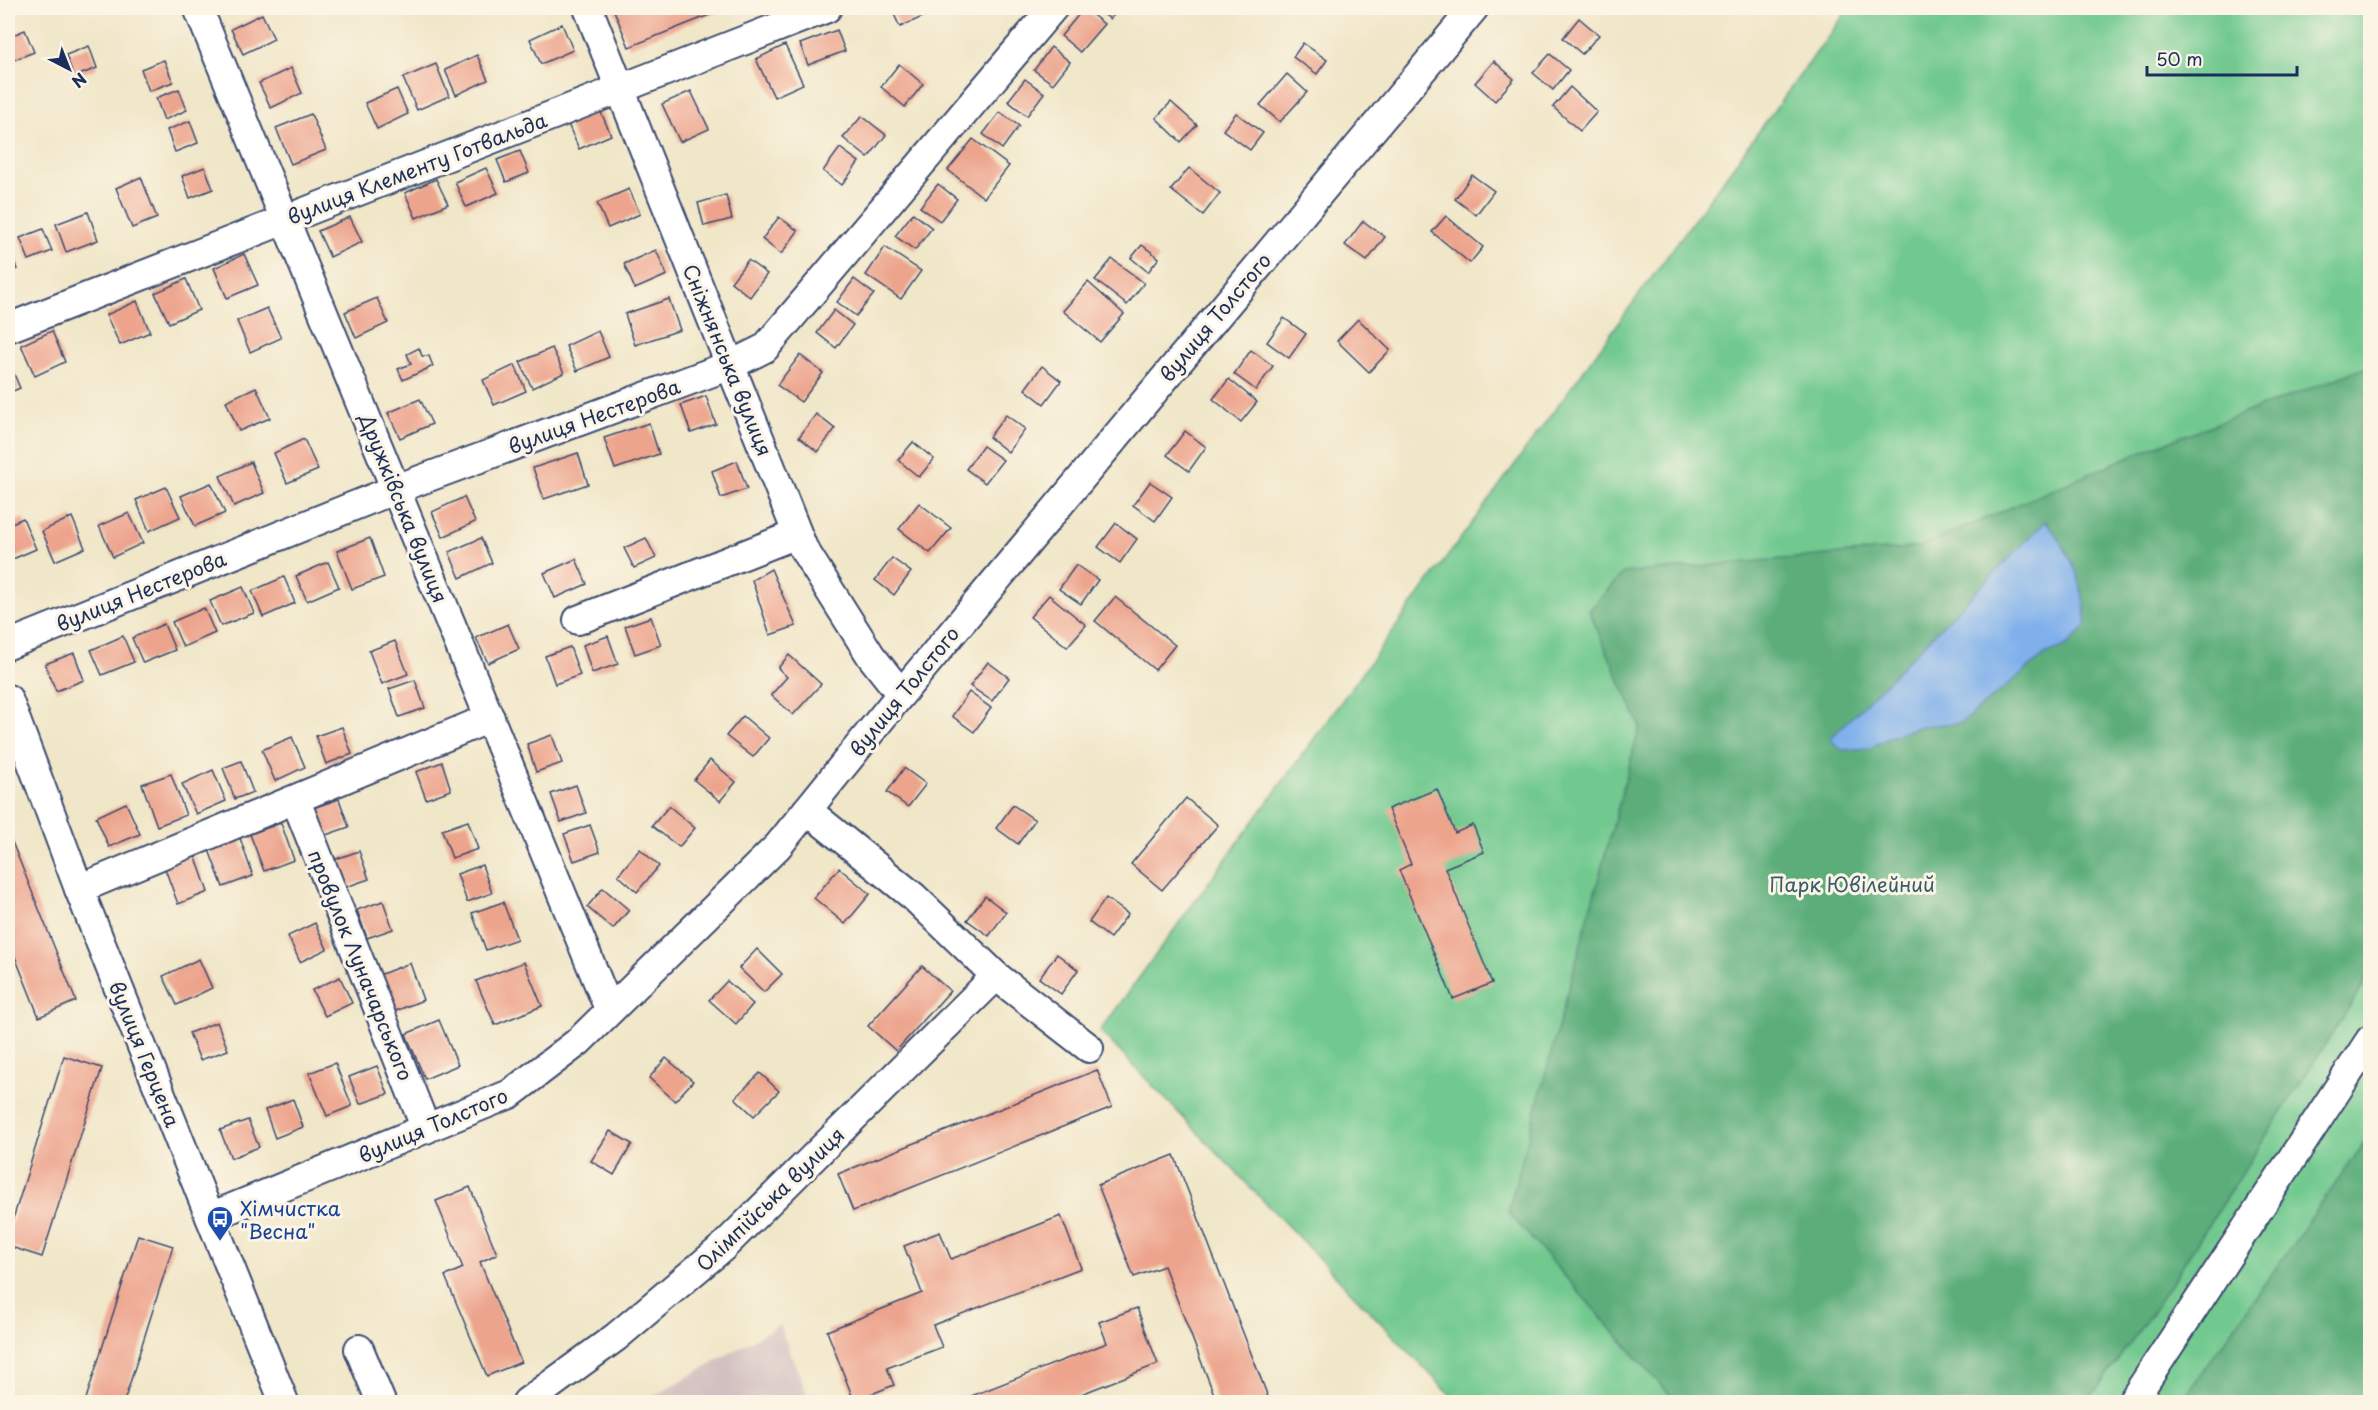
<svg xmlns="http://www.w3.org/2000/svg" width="2378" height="1410" font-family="'Playpen Sans',sans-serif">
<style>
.industrial{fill:#d2bfc0}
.green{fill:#71c98f;stroke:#467c76;stroke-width:1.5}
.forest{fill:#5cad7a;stroke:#3c6e6c;stroke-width:1.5}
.water{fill:#7fb0eb;stroke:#4d70a4;stroke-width:1.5}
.building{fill:#eda48d}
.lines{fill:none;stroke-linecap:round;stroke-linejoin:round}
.minor-casing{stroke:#3b4a6e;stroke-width:32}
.minor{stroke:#fff;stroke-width:28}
.labels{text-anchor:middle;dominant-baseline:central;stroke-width:6;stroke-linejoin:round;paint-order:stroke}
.street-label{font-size:20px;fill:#1b2f5e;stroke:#fcf5e5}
.park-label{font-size:20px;fill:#355d6d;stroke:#fcf5e5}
.transit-label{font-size:20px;fill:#164399;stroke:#fcf5e5;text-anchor:start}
</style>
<rect width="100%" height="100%" fill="#fcf5e5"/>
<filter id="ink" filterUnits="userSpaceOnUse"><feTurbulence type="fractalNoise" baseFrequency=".0167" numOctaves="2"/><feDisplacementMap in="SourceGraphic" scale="12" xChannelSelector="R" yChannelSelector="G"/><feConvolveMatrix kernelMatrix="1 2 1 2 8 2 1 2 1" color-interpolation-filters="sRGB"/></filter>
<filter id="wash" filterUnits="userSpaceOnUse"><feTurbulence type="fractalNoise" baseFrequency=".008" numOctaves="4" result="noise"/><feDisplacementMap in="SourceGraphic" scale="24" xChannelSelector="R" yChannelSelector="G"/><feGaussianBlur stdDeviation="1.35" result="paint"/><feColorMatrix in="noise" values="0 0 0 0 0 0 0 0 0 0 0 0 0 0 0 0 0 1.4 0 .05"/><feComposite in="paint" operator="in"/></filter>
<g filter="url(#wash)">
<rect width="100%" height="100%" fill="#f0e6c8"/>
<!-- industrial -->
<path class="industrial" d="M779,1325L810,1402H644Z"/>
<!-- green -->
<path class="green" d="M1849,8H2370V1402H1457L1100,1031Z"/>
<!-- forest -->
<g class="forest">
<path d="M2370,366V975L2151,1314L2087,1402H1676L1508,1212L1640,726L1589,611L1623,573L1919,547L2140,452Z"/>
<path d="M2370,1135V1402H2181Z"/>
</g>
<!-- water -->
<path class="water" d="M2046,521C2075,560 2082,577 2087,626L2068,645L2045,655L1961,723L1921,726L1890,737L1871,748L1842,750L1830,739Z"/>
<g id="blocks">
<!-- building -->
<g class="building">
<path d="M613,8H727L629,47Z"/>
<path d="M891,8H923L927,15L900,27Z"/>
<path d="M1084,8L1104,24L1080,52L1061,36Z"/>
<path d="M1096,8H1120L1110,19Z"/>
<path d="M262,14L274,39L243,54L231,29Z"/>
<path d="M1579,18L1599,35L1582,54L1563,38Z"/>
<path d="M562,24L573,50L541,64L530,39Z"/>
<path d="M25,30L34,52L11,61L8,53V37Z"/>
<path d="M837,30L845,51L808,65L800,44Z"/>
<path d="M1303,43L1327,60L1317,74L1293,57Z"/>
<path d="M785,45L803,84L774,97L756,59Z"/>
<path d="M89,46L97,68L74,77L66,55Z"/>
<path d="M1051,47L1070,62L1053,84L1034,70Z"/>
<path d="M1550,54L1569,70L1553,90L1533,73Z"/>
<path d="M477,55L488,80L456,95L445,70Z"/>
<path d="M164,60L173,82L149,91L141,69Z"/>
<path d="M1494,61L1514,79L1495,101L1475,83Z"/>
<path d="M436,64L449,96L417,110L403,78Z"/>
<path d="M899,64L923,84L905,107L881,87Z"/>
<path d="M291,68L302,93L271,108L259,83Z"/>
<path d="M1287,74L1307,92L1280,122L1260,105Z"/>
<path d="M1025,79L1044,93L1027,116L1008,101Z"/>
<path d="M1570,87L1597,112L1580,131L1553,107Z"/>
<path d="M179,89L187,110L164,120L156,98Z"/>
<path d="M397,89L408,114L377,129L365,103Z"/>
<path d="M691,91L709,129L680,142L662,104Z"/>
<path d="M1171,102L1197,125L1181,142L1156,118Z"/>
<path d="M600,110L611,135L579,149L568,124Z"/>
<path d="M1000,112L1019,126L1002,149L983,134Z"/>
<path d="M1236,113L1263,133L1250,150L1223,130Z"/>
<path d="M311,114L326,150L291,164L276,128Z"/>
<path d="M862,116L886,135L868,158L843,138Z"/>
<path d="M190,121L198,143L175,152L167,130Z"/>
<path d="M973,139L1009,166L984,198L948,170Z"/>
<path d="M840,148L859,162L842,185L823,171Z"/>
<path d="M520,151L529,173L506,182L497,160Z"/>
<path d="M205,167L213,189L190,198L182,176Z"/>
<path d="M486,168L498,193L466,207L455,182Z"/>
<path d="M1189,168L1220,193L1203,215L1171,190Z"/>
<path d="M1472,175L1494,191L1476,215L1455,199Z"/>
<path d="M141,177L157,218L132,228L116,188Z"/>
<path d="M436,179L448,204L416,218L405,193Z"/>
<path d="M938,184L957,199L940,221L920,207Z"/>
<path d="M629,189L640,214L608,228L597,203Z"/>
<path d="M726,195L732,219L704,226L698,203Z"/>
<path d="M88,212L98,240L66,252L56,224Z"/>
<path d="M913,213L932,228L915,250L895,236Z"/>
<path d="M1446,216L1483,247L1470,263L1432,232Z"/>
<path d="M350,217L362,242L330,257L318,231Z"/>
<path d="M779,217L798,231L781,254L762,239Z"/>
<path d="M1363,221L1385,237L1367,261L1345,245Z"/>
<path d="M43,229L52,251L29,260L20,238Z"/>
<path d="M8,243L17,269L8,273Z"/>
<path d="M1142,245L1159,258L1148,272L1131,258Z"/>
<path d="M885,247L921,271L901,299L866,275Z"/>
<path d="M656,250L667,275L635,289L624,264Z"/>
<path d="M244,254L258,285L227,298L214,268Z"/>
<path d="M1112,259L1144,283L1127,305L1095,280Z"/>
<path d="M748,260L767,274L750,297L731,282Z"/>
<path d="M186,279L199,310L169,323L155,293Z"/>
<path d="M854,279L874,294L856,316L837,302Z"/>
<path d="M1088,282L1124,314L1100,342L1063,311Z"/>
<path d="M377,298L388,323L356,338L345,312Z"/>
<path d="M669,299L680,330L635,345L625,314Z"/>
<path d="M137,301L150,332L120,345L106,315Z"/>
<path d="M267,308L281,338L250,352L237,321Z"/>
<path d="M834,310L853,325L836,348L817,333Z"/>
<path d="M1284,318L1306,334L1289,358L1267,342Z"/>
<path d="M1358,319L1390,350L1369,372L1337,341Z"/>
<path d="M52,331L65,362L35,376L21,345Z"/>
<path d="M598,331L609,357L577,371L566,346Z"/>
<path d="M419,348L422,356H429L433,366L403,380L398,369L411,364L407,354Z"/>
<path d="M552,348L564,373L532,388L520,362Z"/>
<path d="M1251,350L1273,366L1256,390L1234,374Z"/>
<path d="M800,355L823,373L801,402L777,385Z"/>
<path d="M8,360L20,388L8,393Z"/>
<path d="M515,365L526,391L494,405L483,380Z"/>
<path d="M1042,366L1061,381L1044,404L1025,389Z"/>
<path d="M1229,379L1257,402L1241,422L1213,399Z"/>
<path d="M256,387L270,418L239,431L226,401Z"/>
<path d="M706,396L716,424L691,433L681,405Z"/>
<path d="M420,399L432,424L400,438L388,413Z"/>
<path d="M816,414L835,429L818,452L799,437Z"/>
<path d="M1006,415L1025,429L1008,452L989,437Z"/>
<path d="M649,423L659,454L615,469L604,438Z"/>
<path d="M1185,431L1206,447L1189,471L1167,455Z"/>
<path d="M304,439L318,470L287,483L274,453Z"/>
<path d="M913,442L934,459L919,477L898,460Z"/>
<path d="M983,446L1003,460L985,483L966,469Z"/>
<path d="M578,453L588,484L544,499L533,468Z"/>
<path d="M737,461L747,489L721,498L712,471Z"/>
<path d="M251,462L264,493L234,506L220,476Z"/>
<path d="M1150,482L1172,497L1155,521L1133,505Z"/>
<path d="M211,483L225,513L195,526L181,496Z"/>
<path d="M166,487L180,517L149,531L136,500Z"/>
<path d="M464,497L475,522L443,537L432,512Z"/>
<path d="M919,503L951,528L930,553L899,529Z"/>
<path d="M129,513L143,543L113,557L99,526Z"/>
<path d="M72,517L85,548L55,561L42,531Z"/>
<path d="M23,518L36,549L8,561V525Z"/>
<path d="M1116,523L1137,539L1120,563L1098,547Z"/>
<path d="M370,538L384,577L352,589L337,551Z"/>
<path d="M481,538L492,563L460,578L449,552Z"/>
<path d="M646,538L656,558L634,568L624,548Z"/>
<path d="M892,558L911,572L894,595L875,580Z"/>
<path d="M576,559L587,584L555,598L544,573Z"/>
<path d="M328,562L339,587L307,601L296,576Z"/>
<path d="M1076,565L1098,580L1081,604L1059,589Z"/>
<path d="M771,569L796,626L770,635L752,580Z"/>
<path d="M284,577L295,603L263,617L252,591Z"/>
<path d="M243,587L254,613L221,626L210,601Z"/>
<path d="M1049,595L1086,625L1067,647L1030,617Z"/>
<path d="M1115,597L1175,645L1155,670L1095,621Z"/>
<path d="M204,608L215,633L183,647L172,622Z"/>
<path d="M651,617L661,645L635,654L625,626Z"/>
<path d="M164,624L175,650L143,663L132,638Z"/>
<path d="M508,624L519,649L488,663L476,638Z"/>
<path d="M123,636L134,662L102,675L91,650Z"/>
<path d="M608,636L618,664L592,673L583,645Z"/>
<path d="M395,641L408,674L382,684L369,651Z"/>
<path d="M570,647L580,675L555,684L545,656Z"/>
<path d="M74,653L84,680L56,691L45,664Z"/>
<path d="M789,655L821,684L793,715L771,695L787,677L778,668Z"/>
<path d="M988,662L1009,678L992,701L970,686Z"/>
<path d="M415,680L425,708L399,717L389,689Z"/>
<path d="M969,692L991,708L974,732L952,716Z"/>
<path d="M743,716L769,738L753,757L726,736Z"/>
<path d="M342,727L352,754L326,764L316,736Z"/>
<path d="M552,735L562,763L536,772L527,744Z"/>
<path d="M292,737L305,767L275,781L262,750Z"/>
<path d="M710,760L736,782L720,801L694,780Z"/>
<path d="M241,761L253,792L235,799L223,768Z"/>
<path d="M442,762L451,790L426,799L416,772Z"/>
<path d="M904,768L926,784L908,807L887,792Z"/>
<path d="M213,770L226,801L196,814L182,784Z"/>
<path d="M171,774L186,815L157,826L142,784Z"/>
<path d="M576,785L586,813L561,822L551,794Z"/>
<path d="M1437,789L1455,833L1473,825L1484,852L1445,868L1492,983L1453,999L1399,870L1411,864L1388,809Z"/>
<path d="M1186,798L1218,825L1162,890L1131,864Z"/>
<path d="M339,799L349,827L323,836L313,808Z"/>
<path d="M126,803L140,834L109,847L96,817Z"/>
<path d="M1013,805L1035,820L1018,844L996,828Z"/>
<path d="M669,806L695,828L679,847L652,826Z"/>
<path d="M468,821L478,849L452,858L442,830Z"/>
<path d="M281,823L294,860L264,871L250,834Z"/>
<path d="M590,825L600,852L574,861L564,834Z"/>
<path d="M8,832L76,1001L39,1017L8,939Z"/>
<path d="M240,838L253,876L223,887L209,850Z"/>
<path d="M640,849L659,866L637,892L618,875Z"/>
<path d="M359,851L369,879L343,888L333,860Z"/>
<path d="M195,855L208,892L178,904L164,866Z"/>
<path d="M482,865L492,893L467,902L457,874Z"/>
<path d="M839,868L870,894L845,924L814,898Z"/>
<path d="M603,888L629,910L613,929L587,907Z"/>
<path d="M985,896L1006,912L989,936L967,920Z"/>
<path d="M1106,898L1128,914L1110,938L1089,922Z"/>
<path d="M383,901L393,929L367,938L357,910Z"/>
<path d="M503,902L517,939L486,950L472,913Z"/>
<path d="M315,923L327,949L300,962L288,936Z"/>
<path d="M757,949L782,974L764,992L739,968Z"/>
<path d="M1057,954L1078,970L1061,994L1039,978Z"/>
<path d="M199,959L212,988L177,1005L163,976Z"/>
<path d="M524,962L542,1006L495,1025L476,981Z"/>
<path d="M410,963L423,1000L393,1012L379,975Z"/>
<path d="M922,966L950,991L896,1051L868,1026Z"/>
<path d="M340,977L352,1003L325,1016L312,990Z"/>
<path d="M727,981L753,1004L736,1024L709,1000Z"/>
<path d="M439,1020L458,1065L425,1079L406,1034Z"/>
<path d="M217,1022L228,1050L200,1060L189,1033Z"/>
<path d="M64,1056L102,1068L42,1257L8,1246V1235Z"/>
<path d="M666,1058L693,1081L675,1101L649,1078Z"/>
<path d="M335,1063L352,1106L327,1116L309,1073Z"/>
<path d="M377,1066L388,1094L360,1104L349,1077Z"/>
<path d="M1097,1070L1112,1107L853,1211L838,1174Z"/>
<path d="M760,1073L779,1091L754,1116L735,1098Z"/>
<path d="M293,1099L303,1127L275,1138L265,1110Z"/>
<path d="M248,1120L259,1147L231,1158L220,1130Z"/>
<path d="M610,1131L632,1144L614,1175L591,1161Z"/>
<path d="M1174,1155L1270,1402H1217L1164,1266L1134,1277L1098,1185Z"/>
<path d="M470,1187L497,1254L480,1262L521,1362L487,1376L445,1276L463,1268L436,1201Z"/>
<path d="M1061,1216L1081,1268L933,1325L942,1347L887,1368L894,1385L854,1401L827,1331L922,1293L904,1246L940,1232L951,1259Z"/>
<path d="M138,1235L173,1246L124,1402H85Z"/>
<path d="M1137,1308L1158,1364L1061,1402H956L1107,1343L1099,1322Z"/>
</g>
</g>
</g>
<g filter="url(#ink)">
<use href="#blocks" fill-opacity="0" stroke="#3b4a6e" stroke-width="1.5"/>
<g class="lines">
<!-- minor casing -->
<g class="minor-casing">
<g id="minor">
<path d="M198,8L609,1009"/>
<path d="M588,8L803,548L871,656L901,694"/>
<path d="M8,328L827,8"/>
<path d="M578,620L797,534"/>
<path d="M8,645L396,489L731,365L765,348L1053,8"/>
<path d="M8,699L79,889L284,1402"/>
<path d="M296,801L426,1129"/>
<path d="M807,810L914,897L996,976L1089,1048"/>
<path d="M79,889L490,718"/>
<path d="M210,1217L510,1094L578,1042L778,846L901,694L1474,8"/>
<path d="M359,1349L381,1402"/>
<path d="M527,1402L616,1337L723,1247L996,976"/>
<path d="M2132,1402L2370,1040"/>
</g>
</g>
<!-- minor -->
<use href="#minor" class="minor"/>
</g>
</g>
<!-- icons -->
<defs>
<g id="bus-pin" transform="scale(1.35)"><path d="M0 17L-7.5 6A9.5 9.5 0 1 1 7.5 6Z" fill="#1a4fb4" stroke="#fcf5e5"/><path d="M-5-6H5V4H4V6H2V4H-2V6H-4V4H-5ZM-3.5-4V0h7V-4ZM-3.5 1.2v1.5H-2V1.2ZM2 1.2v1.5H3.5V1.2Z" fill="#fff"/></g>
</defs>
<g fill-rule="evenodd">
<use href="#bus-pin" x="220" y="1219"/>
</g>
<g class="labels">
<!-- street labels -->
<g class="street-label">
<text transform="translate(417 168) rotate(-21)">вулиця Клементу Готвальда</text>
<text transform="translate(1215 317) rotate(-50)">вулиця Толстого</text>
<text transform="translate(728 360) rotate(68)">Сніжнянська вулиця</text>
<text transform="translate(594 416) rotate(-20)">вулиця Нестерова</text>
<text transform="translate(404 508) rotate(68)">Дружківська вулиця</text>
<text transform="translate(141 591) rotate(-22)">вулиця Нестерова</text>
<text transform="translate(904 691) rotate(-51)">вулиця Толстого</text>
<text transform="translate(361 965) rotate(68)">провулок Луначарського</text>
<text transform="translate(145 1054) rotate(68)">вулиця Герцена</text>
<text transform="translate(433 1125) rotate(-23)">вулиця Толстого</text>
<text transform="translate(770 1199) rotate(-44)">Олімпійська вулиця</text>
</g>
<!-- park labels -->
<g class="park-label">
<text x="1852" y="884">Парк Ювілейний</text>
</g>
<!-- transit labels -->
<g class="transit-label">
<text x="240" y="1208">Хімчистка<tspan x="240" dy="23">"Весна"</tspan></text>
</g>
</g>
<!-- margin -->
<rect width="2378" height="1410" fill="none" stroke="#fcf5e5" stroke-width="30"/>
<!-- north arrow -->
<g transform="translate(69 69) rotate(138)" stroke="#fcf5e5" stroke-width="4.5" paint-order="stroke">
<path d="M0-4.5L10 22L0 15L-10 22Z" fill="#1b2f5e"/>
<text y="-9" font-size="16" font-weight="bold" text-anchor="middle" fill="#1b2f5e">N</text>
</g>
<!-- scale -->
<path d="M2147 66v9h150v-9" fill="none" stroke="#1b2f5e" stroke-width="3"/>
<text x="2156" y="66" font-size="18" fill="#1b2f5e" stroke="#fcf5e5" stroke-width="4.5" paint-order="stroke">50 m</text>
</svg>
